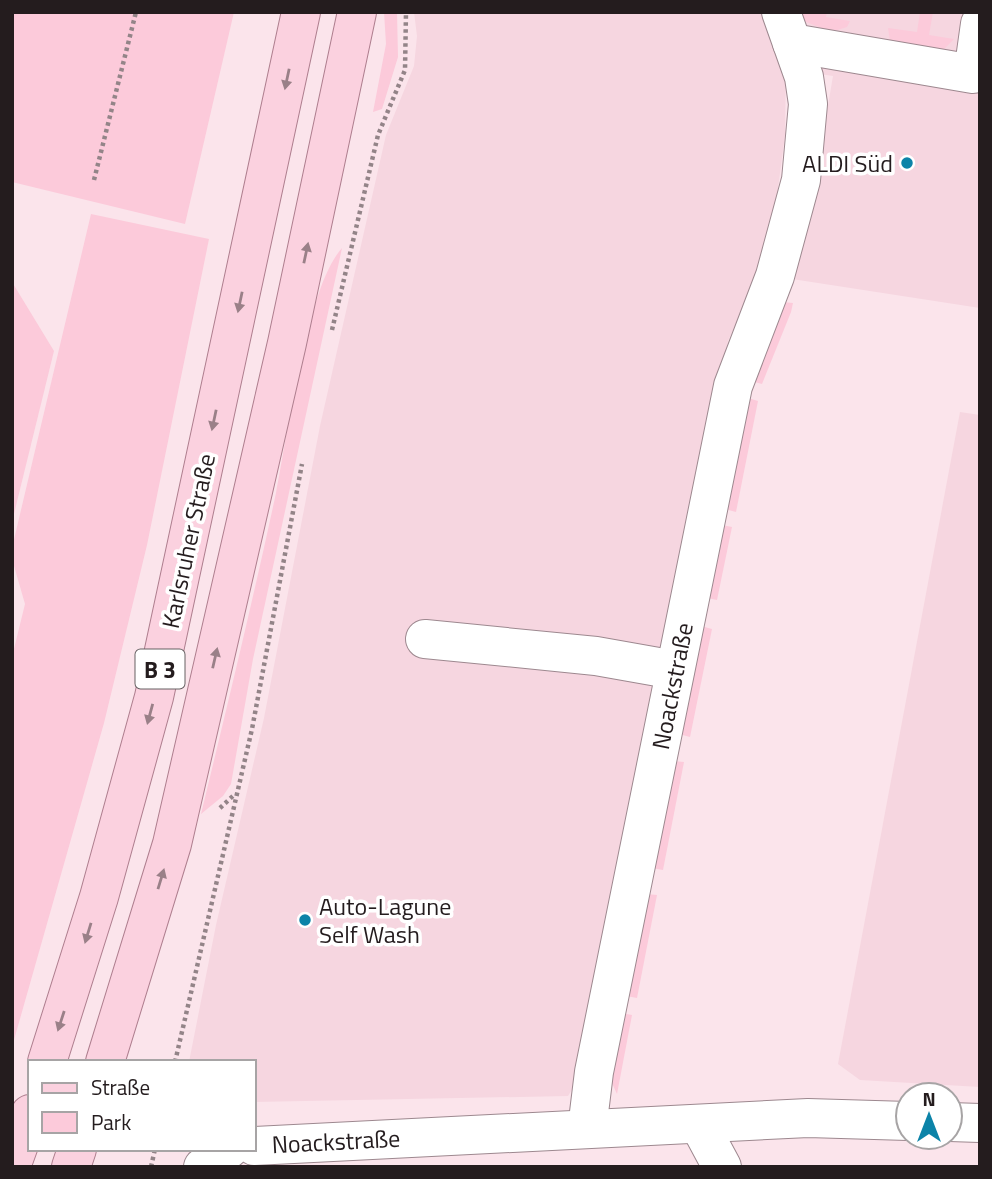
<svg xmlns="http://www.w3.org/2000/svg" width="992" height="1179" font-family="'Titillium Web',sans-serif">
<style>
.built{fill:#f6d6e0}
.green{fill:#fccada}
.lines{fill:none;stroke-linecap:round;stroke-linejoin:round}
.minor-casing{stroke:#9d888f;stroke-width:40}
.major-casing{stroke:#ae7e8e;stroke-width:40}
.path{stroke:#938488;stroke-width:4.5;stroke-dasharray:3.5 3.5;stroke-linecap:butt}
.minor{stroke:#fff;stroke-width:38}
.major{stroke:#fbd1df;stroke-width:38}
.oneway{fill:#9a8088}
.poi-dot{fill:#0c83a8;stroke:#fff;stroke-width:2.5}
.labels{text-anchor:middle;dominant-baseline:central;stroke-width:7;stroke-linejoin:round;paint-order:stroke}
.shield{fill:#fff;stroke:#666062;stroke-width:2}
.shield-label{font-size:23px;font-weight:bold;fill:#241c1e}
.poi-label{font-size:24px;fill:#241c1e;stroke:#fff;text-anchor:end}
.street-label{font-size:24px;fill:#241c1e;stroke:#fff}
</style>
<rect width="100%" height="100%" fill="#fbe4eb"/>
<!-- built -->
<g class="built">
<path d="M414,12H980V308L792,279L806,235L833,76L786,69L785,135L774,219L752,288L728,341L576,1083L568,1096L254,1102V1062H189L216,925L264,718L320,426L386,135L414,66L417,36Z"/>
<path d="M960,412L980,415V1087L860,1080L838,1064Z"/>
</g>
<!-- green -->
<g class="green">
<path d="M12,12H234L185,224L12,182Z"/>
<path d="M384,12H397L398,57L382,109L373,112L386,44Z"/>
<path d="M800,12H827L826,17L850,21L847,27L831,32L804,21Z"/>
<path d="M920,12H933L929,35L954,39L942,51L890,41L888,28L917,32Z"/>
<path d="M91,214L209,239L147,545L104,723L12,1047V657L25,604L12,559V548Z"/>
<path d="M342,248L253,659L231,784L223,796L201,814C227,707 253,600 276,493C288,434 306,288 342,248Z"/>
<path d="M12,282L54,351L12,522Z"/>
<path d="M782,302L793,303L791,312L762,384L751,381Z"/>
<path d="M748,398L758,401L736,512L725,509Z"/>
<path d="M722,525L732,527L717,600L707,598Z"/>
<path d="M701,626L712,629L690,737L679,734Z"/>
<path d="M673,761L684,762L663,870L651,868Z"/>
<path d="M646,894L657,895L637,998L626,996Z"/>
<path d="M621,1013L632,1015L617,1094L611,1081Z"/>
</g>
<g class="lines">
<!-- minor casing -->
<g class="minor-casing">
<g id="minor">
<path d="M792,43L973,74L980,24"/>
<path d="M425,639L596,656L675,670"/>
<path d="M950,1122L980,1123"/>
<path d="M700,1126L722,1167"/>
<path d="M587,1129L594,1072L733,386L775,276L801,180L808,104L804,77L781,12"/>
<path d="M254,1146L808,1118L908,1121"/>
<path d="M203,1167L229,1149"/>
</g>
</g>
<!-- major casing -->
<g class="major-casing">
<g id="major">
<path d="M47,1062L99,897L154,697L301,12"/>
<path d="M105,1062L172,844L287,343L357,12"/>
<path d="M12,1164L30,1114"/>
<path d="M71,1167L77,1149"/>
</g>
</g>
<!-- path -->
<g class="path">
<path d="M94,180L136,12"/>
<path d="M332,330L378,135L405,70L406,12"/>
<path d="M220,808L234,795"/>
<path d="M175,1062L252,729L302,464"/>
<path d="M151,1167L155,1149"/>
</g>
<!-- minor -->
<use href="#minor" class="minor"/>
<!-- major -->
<use href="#major" class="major"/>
</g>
<!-- one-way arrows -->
<defs><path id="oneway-solid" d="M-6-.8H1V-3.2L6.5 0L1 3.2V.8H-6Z" transform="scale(1.75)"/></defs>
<g class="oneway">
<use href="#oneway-solid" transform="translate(287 79) rotate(102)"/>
<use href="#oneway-solid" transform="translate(306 253) rotate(-78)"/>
<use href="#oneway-solid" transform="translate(240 302) rotate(102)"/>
<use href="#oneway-solid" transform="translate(214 420) rotate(102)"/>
<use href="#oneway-solid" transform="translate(215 658) rotate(-77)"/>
<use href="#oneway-solid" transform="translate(150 714) rotate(105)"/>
<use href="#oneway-solid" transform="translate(161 879) rotate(-73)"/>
<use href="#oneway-solid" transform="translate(88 933) rotate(107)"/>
<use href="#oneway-solid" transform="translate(61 1021) rotate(108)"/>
</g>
<!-- markers -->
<g class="poi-dot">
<circle cx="907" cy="163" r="7"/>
<circle cx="305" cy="920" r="7"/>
</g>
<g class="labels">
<!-- shield labels -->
<rect class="shield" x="135.5" y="649.5" width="49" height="39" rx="5"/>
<g class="shield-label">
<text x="160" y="669">B 3</text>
</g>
<!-- poi labels -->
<g class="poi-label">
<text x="893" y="163">ALDI Süd</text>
<text x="319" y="906" text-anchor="start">Auto-Lagune<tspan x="319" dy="28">Self Wash</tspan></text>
</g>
<!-- street labels -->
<g class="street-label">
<text transform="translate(188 541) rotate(-78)">Karlsruher Straße</text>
<text transform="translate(672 686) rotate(-79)">Noackstraße</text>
<text transform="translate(336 1141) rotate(-3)">Noackstraße</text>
</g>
</g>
<!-- border -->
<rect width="992" height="1179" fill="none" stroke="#241c1e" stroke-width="28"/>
<!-- legend -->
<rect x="28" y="1060" width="228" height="91" fill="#ffffff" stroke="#a7a4a5" stroke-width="2"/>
<rect x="42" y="1083" width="35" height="10" fill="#fbd1df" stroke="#a7a4a5" stroke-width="2"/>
<text x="91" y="1095" font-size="21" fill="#241c1e">Straße</text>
<rect x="42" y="1112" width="35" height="21" fill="#fccada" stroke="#a7a4a5" stroke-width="2"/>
<text x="91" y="1130" font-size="21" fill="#241c1e">Park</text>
<!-- north arrow -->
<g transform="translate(929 1116)"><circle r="33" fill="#ffffff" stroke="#a7a4a5" stroke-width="2"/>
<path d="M0-5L12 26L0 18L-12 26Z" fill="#0c83a8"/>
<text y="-10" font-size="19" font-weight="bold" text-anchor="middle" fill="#241c1e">N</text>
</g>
</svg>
